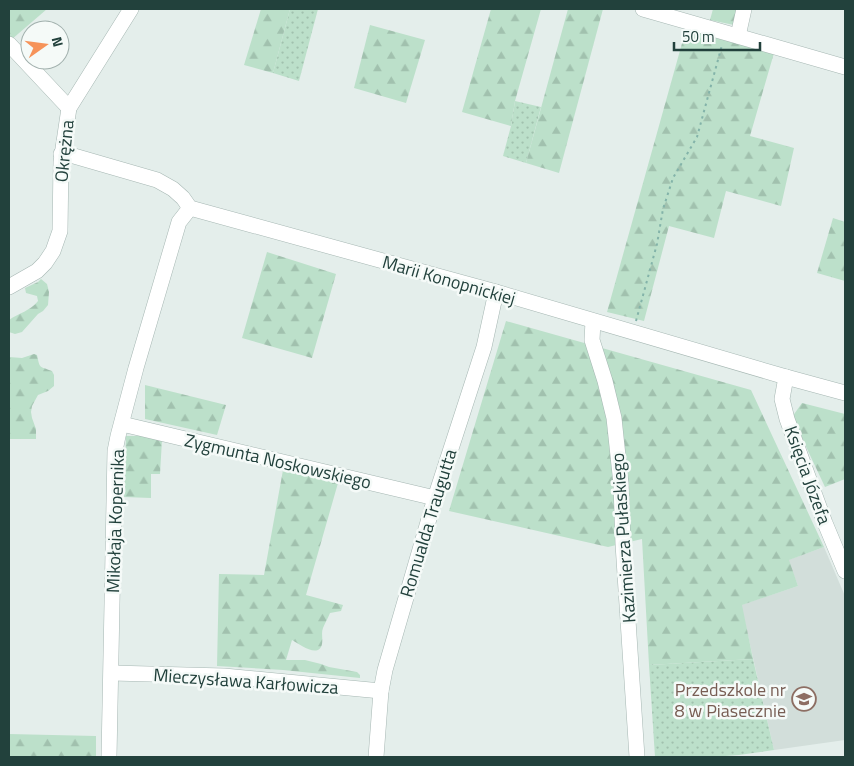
<svg xmlns="http://www.w3.org/2000/svg" width="854" height="766" font-family="'Titillium Web',sans-serif">
<style>
.built{fill:#d2deda}
.grass{fill:url(#grass-dots)}
.forest{fill:url(#forest-firs)}
.lines{fill:none;stroke-linecap:round;stroke-linejoin:round}
.minor-casing{stroke:#a6b7b3;stroke-width:16}
.path{stroke:#83b3a9;stroke-width:2;stroke-dasharray:2.5 4;stroke-linecap:butt}
.minor{stroke:#fff;stroke-width:15}
.labels{text-anchor:middle;dominant-baseline:central;stroke-width:5;stroke-linejoin:round;paint-order:stroke}
.street-label{font-size:18px;fill:#22413c;stroke:#f5faf8}
.education-label{font-size:18px;fill:#785e54;stroke:#f5faf8;text-anchor:end}
</style>
<defs>
<pattern id="grass-dots" width="8" height="8" patternUnits="userSpaceOnUse" patternTransform="scale(1.25)"><rect width="8" height="8" fill="#bce0ca"/><path d="M2 2h.1M6 6h.1" fill="none" stroke="#a1c1ae" stroke-width="1.8" stroke-linecap="round"/></pattern>
<pattern id="forest-firs" width="22" height="20" patternUnits="userSpaceOnUse" patternTransform="scale(1.25)"><rect width="22" height="20" fill="#bce0ca"/><path d="M5 1l3.5 6h-7zM16 11l3.5 6h-7z" fill="#a1c1ae"/></pattern>
</defs>
<rect width="100%" height="100%" fill="#e4eeeb"/>
<!-- built -->
<path class="built" d="M824,547L845,596V740L774,750L741,605L798,586L788,560Z"/>
<!-- grass -->
<g class="grass">
<path d="M290,9H318L299,81L273,73Z"/>
<path d="M515,101L541,107L526,163L503,156L511,126Z"/>
<path d="M753,659L774,750L739,755L712,757H655L649,665Z"/>
</g>
<!-- forest -->
<g class="forest">
<path d="M9,9H47L11,40L9,37Z"/>
<path d="M261,9H290L273,73L244,65Z"/>
<path d="M491,9H541L515,101L511,126L462,112Z"/>
<path d="M568,9H603L559,173L526,163Z"/>
<path d="M713,9H738L734,25L710,20Z"/>
<path d="M370,25L425,40L406,103L354,88Z"/>
<path d="M686,29L774,53L750,136L794,148L781,206L726,191L714,238L669,226L644,321L607,312Z"/>
<path d="M833,218L845,222V281L817,273Z"/>
<path d="M267,252L336,274L312,358L242,338Z"/>
<path d="M41,279L47,284L49,292L48,305L43,311L38,314L22,332L15,334L9,332V320C19,313 30,311 38,301L37,296L26,293L25,288L38,282Z"/>
<path d="M506,321L751,390L824,547L789,560L798,586L742,605L753,659L649,665L642,539L608,547L449,511Z"/>
<path d="M34,354L37,355C40,369 39,366 52,371L54,375V386L48,391L38,395L32,406L31,412L32,418L36,429V439H9V357L22,358Z"/>
<path d="M145,385L226,405L217,435L145,419Z"/>
<path d="M802,403L845,414V479L825,487L792,417Z"/>
<path d="M126,436H145L162,440L160,474H151V498L124,497Z"/>
<path d="M283,470L338,483L306,595L343,605L341,611L330,613C328,618 325,623 323,628C321,633 323,638 322,644C319,659 299,644 292,640L286,660H305L321,664L329,667L357,672L360,675V678L283,670L217,666L219,574L264,575Z"/>
<path d="M9,734L96,736V757H9Z"/>
</g>
<g class="lines">
<!-- minor casing -->
<g class="minor-casing">
<g id="minor">
<path d="M643,9L845,67"/>
<path d="M738,36L744,9"/>
<path d="M9,44L69,108"/>
<path d="M61,154L74,156L157,180L173,189L183,198L190,208L496,292L786,377L845,393"/>
<path d="M9,287L37,271L45,263L53,251L60,231L61,162L69,108L131,9"/>
<path d="M593,321L592,340L605,381L614,418L621,484L623,544L637,757"/>
<path d="M786,377L782,399L787,419L825,523L845,571"/>
<path d="M122,424L435,498"/>
<path d="M112,673L224,676L381,691"/>
<path d="M109,757L115,451L118,436L136,368L179,222L190,208"/>
<path d="M376,757L381,691L385,670L435,498L484,347L496,292"/>
</g>
</g>
<!-- path -->
<path class="path" d="M636,321L657,244L663,209L673,178L697,137L722,45"/>
<!-- minor -->
<use href="#minor" class="minor"/>
</g>
<!-- icons -->
<defs>
<g id="school-ring" transform="scale(1.25)"><circle r="9.5" fill="#f5faf8" stroke="#8d6e63" stroke-width="1.5"/><path d="M0-5L7-2L0 1L-7-2ZM-4 1L0 2.5L4 1V4Q0 6-4 4Z" fill="#8d6e63"/></g>
</defs>
<g fill-rule="evenodd">
<use href="#school-ring" x="804" y="699"/>
</g>
<g class="labels">
<!-- street labels -->
<g class="street-label">
<text transform="translate(64 151) rotate(-84)">Okrężna</text>
<text transform="translate(449 280) rotate(16)">Marii Konopnickiej</text>
<text transform="translate(278 461) rotate(13)">Zygmunta Noskowskiego</text>
<text transform="translate(808 475) rotate(70)">Księcia Józefa</text>
<text transform="translate(115 521) rotate(-88)">Mikołaja Kopernika</text>
<text transform="translate(428 523) rotate(-73)">Romualda Traugutta</text>
<text transform="translate(623 538) rotate(-94)">Kazimierza Pułaskiego</text>
<text transform="translate(246 681) rotate(4)">Mieczysława Karłowicza</text>
</g>
<!-- education labels -->
<g class="education-label">
<text x="786" y="689">Przedszkole nr<tspan x="786" dy="21">8 w Piasecznie</tspan></text>
</g>
</g>
<!-- border -->
<rect width="854" height="766" fill="none" stroke="#22413c" stroke-width="20"/>
<!-- north arrow -->
<g transform="translate(45 45) rotate(76)"><circle r="24" fill="#f5faf8" stroke="#a1b0ad"/>
<path d="M0-4L9 19L0 12L-9 19Z" fill="#f6935a"/>
<text y="-8" font-size="14" font-weight="bold" text-anchor="middle" fill="#22413c">N</text>
</g>
<!-- scale -->
<path d="M674 42v8h86v-8" fill="none" stroke="#22413c" stroke-width="2.5"/>
<text x="682" y="42" font-size="15" fill="#22413c" stroke="#f5faf8" stroke-width="4" paint-order="stroke">50 m</text>
</svg>
